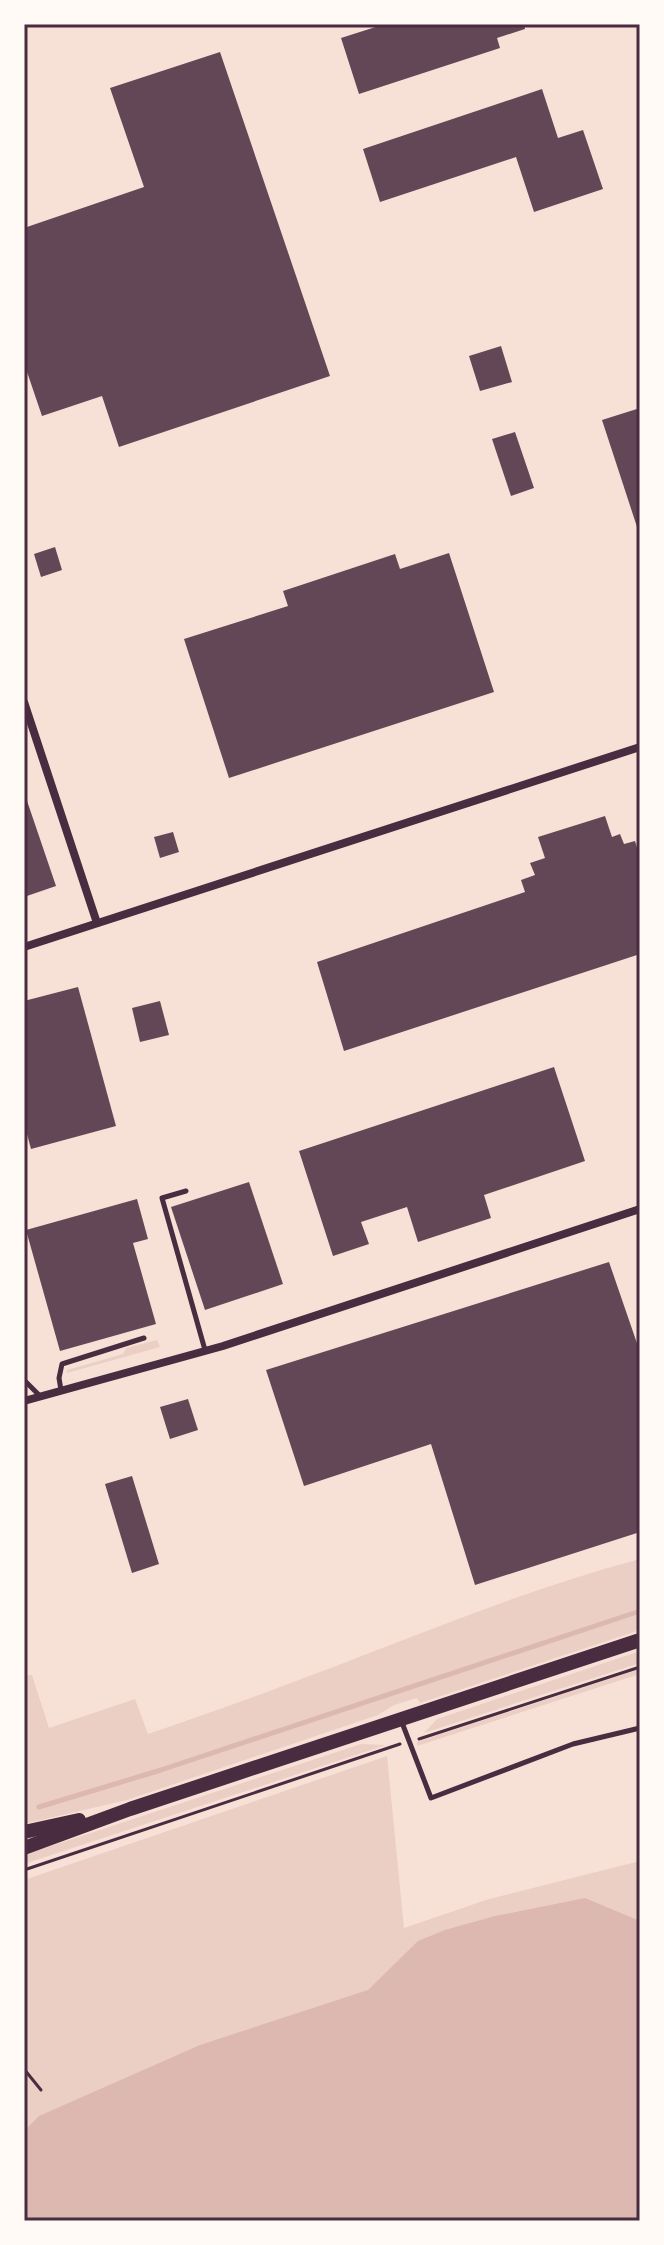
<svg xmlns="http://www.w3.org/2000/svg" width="664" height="2245" font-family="Overpass,sans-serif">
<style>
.green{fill:#ebcfc5}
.water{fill:#dcb8b0}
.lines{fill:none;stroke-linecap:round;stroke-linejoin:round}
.stream{stroke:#dcb8b0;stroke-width:5}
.building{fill:#644757}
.path{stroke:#4a2c40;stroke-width:3}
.service{stroke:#4a2c40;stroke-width:5}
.minor{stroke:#4a2c40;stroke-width:8}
.secondary{stroke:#4a2c40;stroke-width:14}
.neatline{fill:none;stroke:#4a2c40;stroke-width:3}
</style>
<rect width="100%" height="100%" fill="#f7e1d7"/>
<!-- green -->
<g class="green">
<path d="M157,1340L160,1347L67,1373V1370L123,1354L126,1348Z"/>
<path d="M640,1559V1630L420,1703L417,1698L394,1705L378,1715L127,1800L24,1824L25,1675H32L49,1728L135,1699L148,1734C192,1719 236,1704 280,1687C399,1643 516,1592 640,1559Z"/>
<path d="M640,1651V1663L424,1733L437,1719Z"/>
<path d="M640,1669V1674L417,1746V1742Z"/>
<path d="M361,1744L386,1745L24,1864V1855Z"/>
<path d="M387,1756L404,1928L489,1899L640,1861V2221H24V1880Z"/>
</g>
<!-- water -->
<path class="water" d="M585,1898L640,1921V2221H24V2131L39,2116L200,2045L368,1990L418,1941L445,1930L495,1916Z"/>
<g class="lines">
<!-- stream -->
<path class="stream" d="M39,1807L161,1770L640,1611"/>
</g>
<!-- building -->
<g class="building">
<path d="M385,24H524L525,29L497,38L500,48L359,94L341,38Z"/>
<path d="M220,52L330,376L119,447L102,396L42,416L24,363V228L144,187L110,88Z"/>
<path d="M542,89L558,138L583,130L603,189L534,212L516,157L380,202L363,149Z"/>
<path d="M501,346L512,382L480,391L469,356Z"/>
<path d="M640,408V533H639L602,420Z"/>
<path d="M515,432L534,488L511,496L492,439Z"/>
<path d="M55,547L62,570L41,577L34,554Z"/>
<path d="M449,553L494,692L229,778L184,639L288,606L283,591L395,554L400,569Z"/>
<path d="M24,792L56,886L24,897Z"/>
<path d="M605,816L612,837L620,834L624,844L635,841L640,858V954L344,1051L317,962L525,892L521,880L535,875L530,863L545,858L538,837Z"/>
<path d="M173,832L179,852L160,858L154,837Z"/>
<path d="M78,987L116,1126L31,1149L24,1123V1001Z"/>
<path d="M160,1001L169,1035L140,1042L132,1008Z"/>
<path d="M554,1067L585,1161L484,1195L491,1218L418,1242L407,1207L361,1222L369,1244L333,1256L299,1151Z"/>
<path d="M249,1182L283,1284L205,1310L171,1207Z"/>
<path d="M137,1199L148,1239L133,1243L156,1324L60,1351L26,1230Z"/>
<path d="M609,1262L640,1352V1532L475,1585L431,1444L304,1486L266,1370Z"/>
<path d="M188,1399L198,1430L170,1439L160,1407Z"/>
<path d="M132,1476L159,1564L132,1573L105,1484Z"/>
</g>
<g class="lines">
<!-- path -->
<g class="path">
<path d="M419,1739L640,1667"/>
<path d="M24,1870L400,1744"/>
<path d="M24,2069L41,2090"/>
</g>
<!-- service -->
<g class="service">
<path d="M186,1191L162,1198L205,1350"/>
<path d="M24,1380L40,1396"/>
<path d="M61,1390L59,1378L62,1364L144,1338"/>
<path d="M401,1720L431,1798L573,1744L640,1728"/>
</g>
<!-- minor -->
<g class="minor">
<path d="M24,702L97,923"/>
<path d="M24,947L640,747"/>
<path d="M24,1401L223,1346L640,1209"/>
</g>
<!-- secondary -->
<g class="secondary">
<path d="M24,1832L79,1820"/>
<path d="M24,1848L130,1809L640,1640"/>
</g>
</g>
<!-- border -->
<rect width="664" height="2245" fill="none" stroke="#fffaf5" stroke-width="52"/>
<rect x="26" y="26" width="612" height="2193" class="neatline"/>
</svg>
